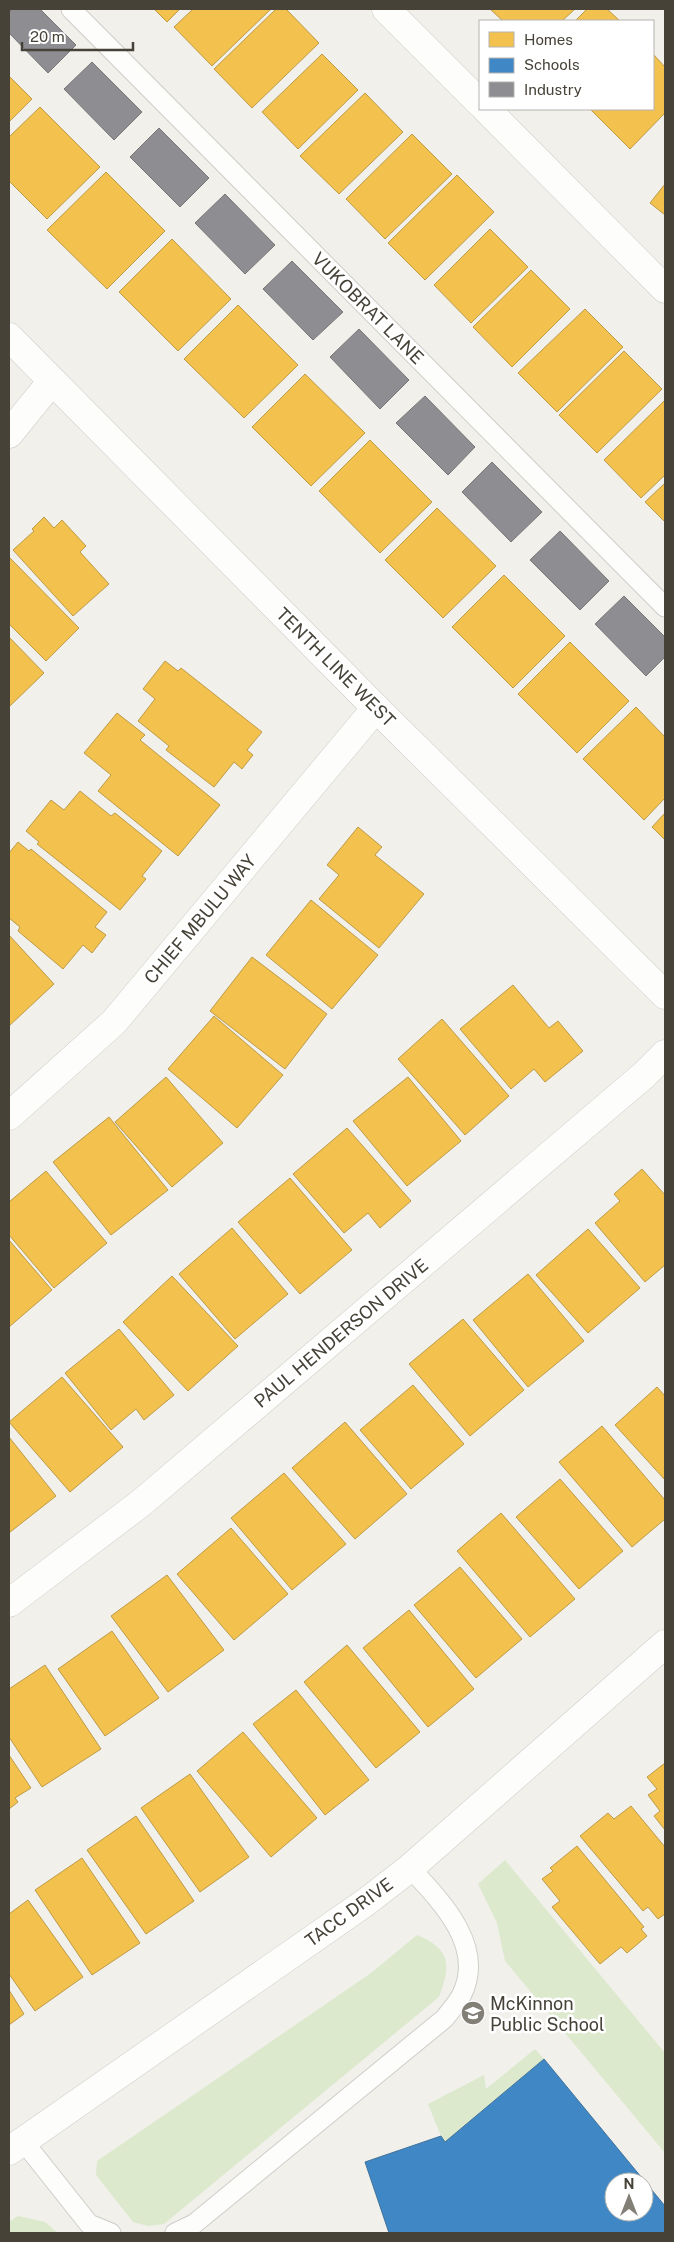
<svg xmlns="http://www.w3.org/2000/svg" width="674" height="2242" font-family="'Public Sans',sans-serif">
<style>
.green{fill:#dce9cd}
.homes{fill:#f2c14e;stroke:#be9b47}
.schools{fill:#3f88c5;stroke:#41739b;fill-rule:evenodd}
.industry{fill:#8d8d92;stroke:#787677}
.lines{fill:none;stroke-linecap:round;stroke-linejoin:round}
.service-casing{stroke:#cfcdc9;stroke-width:21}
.minor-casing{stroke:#cfcdc9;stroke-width:29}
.tertiary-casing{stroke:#cfcdc9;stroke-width:29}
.service{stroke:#fdfdfc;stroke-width:19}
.minor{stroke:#fdfdfc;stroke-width:28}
.tertiary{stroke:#fdfdfc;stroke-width:28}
.labels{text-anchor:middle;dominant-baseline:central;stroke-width:5;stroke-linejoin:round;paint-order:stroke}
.street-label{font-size:18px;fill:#464238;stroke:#fff}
.poi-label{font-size:18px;fill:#464238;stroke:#fff;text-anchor:start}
</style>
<rect width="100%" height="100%" fill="#f1f0eb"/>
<!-- green -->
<g class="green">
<path d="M505,1860L665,2053V2153L505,1961L497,1923L478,1884Z"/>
<path d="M417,1935C451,1949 451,1965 439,1997L164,2224L148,2226L133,2222L96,2175L97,2161L371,1973Z"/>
<path d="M535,2049L544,2059L445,2142L441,2136L428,2104L484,2075L486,2089Z"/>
<path d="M18,2216L45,2222L58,2233H9V2222Z"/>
</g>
<!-- homes -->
<g class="homes">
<path d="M154,9H180L167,22Z"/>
<path d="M193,9H271L212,66L174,27Z"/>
<path d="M276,9H286L319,43L252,108L214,69Z"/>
<path d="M490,9H575L562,21H503Z"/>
<path d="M587,9H607L620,21H575Z"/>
<path d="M322,54L358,90L298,149L262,112Z"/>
<path d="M653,54L665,67V113L630,149L590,109H653Z"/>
<path d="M9,76L32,99L9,122Z"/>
<path d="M365,93L403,132L339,194L300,156Z"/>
<path d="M40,107L100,167L47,219L9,181V137Z"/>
<path d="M412,134L452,174L385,239L346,199Z"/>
<path d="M106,172L165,231L107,289L47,230Z"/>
<path d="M457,175L494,212L425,280L388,243Z"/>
<path d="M665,184V215L650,203Z"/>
<path d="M490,229L528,267L471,323L434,285Z"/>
<path d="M172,239L231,299L178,351L119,292Z"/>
<path d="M531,270L570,309L512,367L473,327Z"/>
<path d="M238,305L298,365L244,418L184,359Z"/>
<path d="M585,309L623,347L557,412L518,373Z"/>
<path d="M624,351L662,389L597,453L559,415Z"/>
<path d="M305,374L365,433L311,486L252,427Z"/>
<path d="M665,400V475L641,498L604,460Z"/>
<path d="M370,440L432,502L380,553L319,491Z"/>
<path d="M665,483V522L645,502Z"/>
<path d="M437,508L496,566L443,618L385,560Z"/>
<path d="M44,517L54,528L62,520L86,546L80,552L109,584L73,616L13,550L34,531L32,529Z"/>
<path d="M9,557L79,628L46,661L9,624Z"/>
<path d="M504,575L565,636L513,688L452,627Z"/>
<path d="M9,637L44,673L10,706L9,705Z"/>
<path d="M570,642L629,701L577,753L518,694Z"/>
<path d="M165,661L178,671L181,668L262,732L247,750L253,755L242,769L234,762L214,787L166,750L169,746L138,721L155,699L143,689Z"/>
<path d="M636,707L665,737V798L644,820L583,759Z"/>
<path d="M117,713L145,735L140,740L220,805L178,856L98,791L111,775L84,753Z"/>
<path d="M80,791L111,816L115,813L162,851L142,876L146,879L120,910L37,844L39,842L26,831L51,800L64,810Z"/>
<path d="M665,813V840L652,827Z"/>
<path d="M358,827L382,847L375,855L424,894L379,948L319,899L339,875L327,865Z"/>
<path d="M18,842L29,851L31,849L107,912L95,927L106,935L92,953L83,945L63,969L18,931L20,927L9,918V853Z"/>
<path d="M311,900L378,955L332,1009L266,955Z"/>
<path d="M9,935L54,984L9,1026Z"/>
<path d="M252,957L327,1014L285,1069L210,1011Z"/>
<path d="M513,985L549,1028L558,1021L583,1051L545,1082L534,1069L511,1089L460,1029Z"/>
<path d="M214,1016L283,1075L237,1128L168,1069Z"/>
<path d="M442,1019L509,1096L465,1135L398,1059Z"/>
<path d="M166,1077L223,1143L172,1187L115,1122Z"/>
<path d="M408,1077L461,1141L407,1186L353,1121Z"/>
<path d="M109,1117L168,1190L111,1235L53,1162Z"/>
<path d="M347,1128L411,1201L380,1228L368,1213L344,1233L293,1174Z"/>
<path d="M642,1169L665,1195V1265L645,1282L595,1223L620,1201L614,1194Z"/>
<path d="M46,1171L107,1243L54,1288L9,1235V1202Z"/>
<path d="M290,1178L352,1250L300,1294L238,1222Z"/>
<path d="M232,1228L288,1294L235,1339L179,1274Z"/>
<path d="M588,1229L640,1288L588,1333L536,1275Z"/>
<path d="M9,1240L52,1290L9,1327Z"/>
<path d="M528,1274L584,1341L528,1387L473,1320Z"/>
<path d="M172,1276L238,1346L188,1391L123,1322Z"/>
<path d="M463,1319L524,1390L470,1436L409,1364Z"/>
<path d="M119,1329L174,1395L144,1420L136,1409L111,1430L65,1373Z"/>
<path d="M62,1377L123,1447L70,1492L9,1422Z"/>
<path d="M413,1385L464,1444L411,1489L360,1430Z"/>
<path d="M657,1387L665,1396V1480L615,1425Z"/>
<path d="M345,1422L407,1494L355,1539L292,1468Z"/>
<path d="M602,1426L665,1500V1519L632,1547L559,1462Z"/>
<path d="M9,1437L56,1496L9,1533Z"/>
<path d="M284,1473L346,1544L292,1590L231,1518Z"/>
<path d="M560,1479L623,1551L579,1589L516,1517Z"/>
<path d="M501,1513L575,1599L530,1637L457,1551Z"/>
<path d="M231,1528L288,1594L234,1640L177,1574Z"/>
<path d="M460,1567L522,1639L476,1678L414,1605Z"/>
<path d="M167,1575L224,1650L168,1692L111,1616Z"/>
<path d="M409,1610L474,1689L428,1727L363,1648Z"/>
<path d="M112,1631L159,1698L105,1736L58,1669Z"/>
<path d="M347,1645L420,1732L376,1768L304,1682Z"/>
<path d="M45,1665L101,1749L42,1787L9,1737V1689Z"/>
<path d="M296,1690L369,1780L325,1815L253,1724Z"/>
<path d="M243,1732L317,1818L271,1857L197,1771Z"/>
<path d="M9,1755L31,1788L15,1798L18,1802L9,1809Z"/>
<path d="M665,1763V1830L654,1816L660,1811L648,1795L657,1789L647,1777Z"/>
<path d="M190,1774L249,1857L200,1892L141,1808Z"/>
<path d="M631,1806L665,1847V1914L658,1919L648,1907L643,1911L580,1836L608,1813L614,1819Z"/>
<path d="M136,1816L194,1901L146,1934L87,1850Z"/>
<path d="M577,1846L644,1927L641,1929L647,1936L627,1953L621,1947L600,1964L552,1907L560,1901L542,1879L553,1871L550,1868Z"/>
<path d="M82,1858L140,1943L92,1975L35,1890Z"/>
<path d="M28,1900L83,1977L35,2011L9,1974V1914Z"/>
<path d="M9,1990L24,2014L9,2025Z"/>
</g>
<!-- schools -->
<path class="schools" d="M544,2059L665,2206V2233H389L365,2162L441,2136L445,2142ZM614,2182H644V2212H614Z"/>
<!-- industry -->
<g class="industry">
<path d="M12,9H40L76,45L48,73L9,33V12Z"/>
<path d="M92,62L142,112L114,140L64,89Z"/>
<path d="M159,128L209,178L180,207L130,157Z"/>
<path d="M225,194L275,245L245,274L195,223Z"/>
<path d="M292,261L343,312L313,340L263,289Z"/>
<path d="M359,329L409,380L380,409L330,357Z"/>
<path d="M425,396L475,447L448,475L396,423Z"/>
<path d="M492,462L542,512L511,542L462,492Z"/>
<path d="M560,531L609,581L580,610L530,560Z"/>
<path d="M624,596L665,637V657L646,676L595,624Z"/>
</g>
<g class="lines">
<!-- service casing -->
<g class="service-casing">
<g id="service">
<path d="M71,9L665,607"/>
<path d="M23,2141L89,2224L111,2233"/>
<path d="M175,2233L194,2224L445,2018C450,2011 457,2004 461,1996C487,1947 440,1900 410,1868"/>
</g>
</g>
<!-- minor casing -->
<g class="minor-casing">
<g id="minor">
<path d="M386,9L480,103"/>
<path d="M486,109L665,289"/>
<path d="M9,434L52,381"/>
<path d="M9,1116L114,1022L376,708"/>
<path d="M9,1603L141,1503L644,1075L665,1054"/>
</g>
</g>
<!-- tertiary casing -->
<g class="tertiary-casing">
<g id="tertiary">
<path d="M9,337L376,708L665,995"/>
<path d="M9,2151L366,1902L410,1868L665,1644"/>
</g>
</g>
<!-- service -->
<use href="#service" class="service"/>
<!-- minor -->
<use href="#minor" class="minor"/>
<!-- tertiary -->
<use href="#tertiary" class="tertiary"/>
</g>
<!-- icons -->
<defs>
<g id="school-disc" transform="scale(1.25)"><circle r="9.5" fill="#827f77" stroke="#fff"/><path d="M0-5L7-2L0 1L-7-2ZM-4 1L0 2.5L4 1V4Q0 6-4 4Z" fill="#fff"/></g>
</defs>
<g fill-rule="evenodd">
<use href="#school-disc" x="473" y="2013"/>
</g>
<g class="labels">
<!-- street labels -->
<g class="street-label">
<text transform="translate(368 308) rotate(45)">VUKOBRAT LANE</text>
<text transform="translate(336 667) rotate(45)">TENTH LINE WEST</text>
<text transform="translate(200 919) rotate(-50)">CHIEF MBULU WAY</text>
<text transform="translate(341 1333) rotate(-40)">PAUL HENDERSON DRIVE</text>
<text transform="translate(349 1912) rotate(-36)">TACC DRIVE</text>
</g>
<!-- poi labels -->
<g class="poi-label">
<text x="490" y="2003">McKinnon<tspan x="490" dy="21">Public School</tspan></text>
</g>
</g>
<!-- border -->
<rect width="674" height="2242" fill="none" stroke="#464238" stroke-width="20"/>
<!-- legend -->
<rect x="479" y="20" width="175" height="90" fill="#ffffff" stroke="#b5b3af"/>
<rect x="489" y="32" width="25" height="15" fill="#f2c14e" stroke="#b5b3af"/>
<text x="524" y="45" font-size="15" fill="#464238">Homes</text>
<rect x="489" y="58" width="25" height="15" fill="#3f88c5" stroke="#b5b3af"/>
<text x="524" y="70" font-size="15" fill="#464238">Schools</text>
<rect x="489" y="82" width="25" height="15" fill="#8d8d92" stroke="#b5b3af"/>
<text x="524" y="95" font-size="15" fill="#464238">Industry</text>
<!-- north arrow -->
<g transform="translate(629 2197)"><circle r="24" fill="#ffffff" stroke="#b5b3af"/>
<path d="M0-4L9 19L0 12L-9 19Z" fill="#827f77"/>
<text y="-8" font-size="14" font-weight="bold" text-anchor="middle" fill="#464238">N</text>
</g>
<!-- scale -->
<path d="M22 42v8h111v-8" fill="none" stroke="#464238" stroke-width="2.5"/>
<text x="30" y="42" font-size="15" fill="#464238" stroke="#ffffff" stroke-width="4" paint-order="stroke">20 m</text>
</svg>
